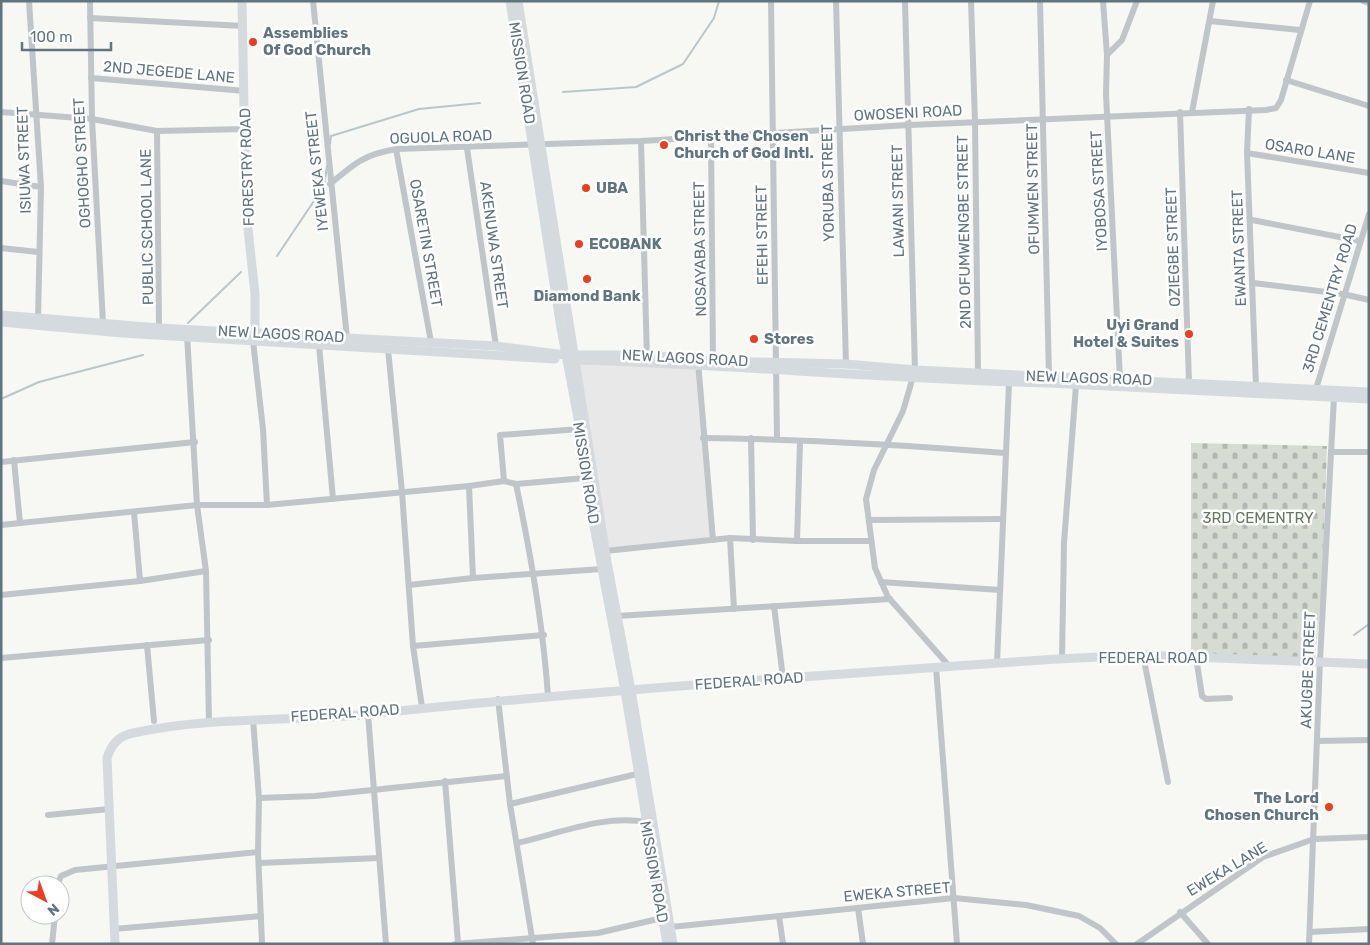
<svg xmlns="http://www.w3.org/2000/svg" width="1370" height="945" font-family="Rubik,sans-serif">
<style>
.built{fill:#e7e8e7}
.cemetery{fill:url(#cemetery-stones)}
.lines{fill:none;stroke-linecap:round;stroke-linejoin:round}
.stream{stroke:#b8c7cb;stroke-width:2}
.street{stroke:#bfc5c8;stroke-width:6}
.secondary{stroke:#d5dade;stroke-width:9}
.poi-dot{fill:#ec3d1e;stroke:#fff;stroke-width:2}
.labels{text-anchor:middle;dominant-baseline:central;stroke-width:5;stroke-linejoin:round;paint-order:stroke}
.poi-label{font-size:15px;font-weight:bold;fill:#607580;stroke:#fff;text-anchor:start}
.street-label{font-size:15px;fill:#607580;stroke:#fff}
.park-label{font-size:15px;fill:#66785f;stroke:#fff}
</style>
<defs>
<pattern id="cemetery-stones" width="16" height="16" patternUnits="userSpaceOnUse" patternTransform="scale(1.25)"><rect width="16" height="16" fill="#d7dcd2"/><path d="M2 7V4a2 2 0 0 1 4 0v3zM10 15v-3a2 2 0 0 1 4 0v3z" fill="#b2b7b0"/></pattern>
</defs>
<rect width="100%" height="100%" fill="#f7f7f3"/>
<!-- built -->
<path class="built" d="M570,357L701,362L715,542L601,554Z"/>
<!-- cemetery -->
<path class="cemetery" d="M1191,443L1327,446L1322,591L1315,658L1191,655Z"/>
<g class="lines">
<!-- stream -->
<g class="stream">
<path d="M563,92L636,87L683,64L714,18L719,1"/>
<path d="M330,144L331,136L419,109L480,103"/>
<path d="M277,256L324,186L327,166"/>
<path d="M188,323L241,272"/>
<path d="M1,399L39,382L143,355"/>
<path d="M1354,635L1369,624"/>
</g>
<!-- street -->
<g class="street">
<path d="M29,1L41,187L38,319"/>
<path d="M90,1L92,119L103,323"/>
<path d="M313,1L347,338"/>
<path d="M771,1L777,438"/>
<path d="M836,1L846,364"/>
<path d="M905,1L915,370L903,411L874,470L866,499L875,568L888,597L950,667"/>
<path d="M971,1L975,122L978,372"/>
<path d="M1040,1L1049,376"/>
<path d="M1103,1L1107,55L1106,94L1120,379"/>
<path d="M1363,1L1369,3"/>
<path d="M90,18L243,26"/>
<path d="M1210,21L1300,30"/>
<path d="M1107,55L1122,40L1137,1"/>
<path d="M91,78L245,91"/>
<path d="M1286,80L1369,106"/>
<path d="M1249,109L1247,153L1256,386"/>
<path d="M1,112L92,119L157,131L159,328"/>
<path d="M1180,112L1189,382"/>
<path d="M1192,112L1213,1"/>
<path d="M157,131L245,129"/>
<path d="M711,136L713,361"/>
<path d="M641,141L647,359"/>
<path d="M467,148L496,346"/>
<path d="M396,149L431,342"/>
<path d="M1247,153L1369,173"/>
<path d="M1,181L41,187"/>
<path d="M330,184C355,163 363,155 396,149L641,141L909,125L1266,110L1276,108L1281,100L1310,1"/>
<path d="M1252,220L1360,241"/>
<path d="M1,248L38,252"/>
<path d="M1253,283L1343,294L1369,300"/>
<path d="M187,335L197,505L206,571L209,722"/>
<path d="M253,341L263,429L267,505"/>
<path d="M319,345L333,499"/>
<path d="M388,349L402,492L413,646L422,707"/>
<path d="M698,362L713,540"/>
<path d="M1316,389L1369,214"/>
<path d="M703,438C804,439 904,445 1005,453"/>
<path d="M751,438L753,540"/>
<path d="M1331,452H1369"/>
<path d="M14,460L20,523"/>
<path d="M1,462L195,442"/>
<path d="M504,481L500,435L580,429"/>
<path d="M516,484C531,555 543,624 548,696"/>
<path d="M469,486L473,578"/>
<path d="M134,512L140,581"/>
<path d="M869,520L1003,519"/>
<path d="M1,525L197,505H267L469,486L504,481L516,484L585,478"/>
<path d="M730,538L734,609"/>
<path d="M797,541L800,442"/>
<path d="M605,551L730,538L797,541H871"/>
<path d="M881,582L1000,590"/>
<path d="M409,585L473,578L602,569"/>
<path d="M1,595L140,581L206,571"/>
<path d="M774,606L783,678"/>
<path d="M617,616L890,599"/>
<path d="M147,645L154,721"/>
<path d="M413,646L544,635"/>
<path d="M1143,655L1168,782"/>
<path d="M1196,657L1202,696L1206,699L1230,698"/>
<path d="M1,658L209,640"/>
<path d="M1062,659L1064,543L1076,385"/>
<path d="M997,663L1009,383"/>
<path d="M936,667L957,944"/>
<path d="M498,699L510,804L533,944"/>
<path d="M368,714L386,944"/>
<path d="M253,719L259,798L258,852L262,944"/>
<path d="M1317,741L1369,740"/>
<path d="M445,781L458,943"/>
<path d="M259,798L315,796L506,776"/>
<path d="M510,804L637,774"/>
<path d="M48,815L109,809"/>
<path d="M517,843C558,834 604,814 646,822"/>
<path d="M259,863L379,858"/>
<path d="M57,885L61,876L75,870L258,852"/>
<path d="M858,908L863,944"/>
<path d="M1180,912L1208,944"/>
<path d="M779,916L783,944"/>
<path d="M671,927L954,898L1026,905L1079,916L1100,928L1116,944"/>
<path d="M114,929L261,916"/>
<path d="M1310,932L1369,929"/>
<path d="M52,944L55,915"/>
<path d="M455,944L598,933L662,918"/>
<path d="M1137,944L1263,857L1314,839L1369,837"/>
<path d="M1309,944L1320,661L1334,397"/>
</g>
<!-- secondary -->
<g class="secondary">
<path d="M242,1L245,160L248,229L255,294V333"/>
<path d="M510,1L561,328L580,429L585,478L625,691L667,944"/>
<path d="M518,1L607,562L631,690L673,944"/>
<path d="M1,315L159,328L496,346L565,355H646L713,361L846,364L915,370L1369,392"/>
<path d="M1,322L122,333L555,359"/>
<path d="M580,360C736,365 892,379 1048,383L1369,399"/>
<path d="M115,944L107,758C111,745 118,736 133,733C210,716 291,722 370,714C598,690 828,675 1057,659L1143,655L1369,664"/>
</g>
</g>
<!-- markers -->
<g class="poi-dot">
<circle cx="253" cy="42" r="5"/>
<circle cx="664" cy="145" r="5"/>
<circle cx="586" cy="188" r="5"/>
<circle cx="579" cy="244" r="5"/>
<circle cx="587" cy="279" r="5"/>
<circle cx="1189" cy="334" r="5"/>
<circle cx="754" cy="339" r="5"/>
<circle cx="1329" cy="807" r="5"/>
</g>
<g class="labels">
<!-- poi labels -->
<g class="poi-label">
<text x="263" y="33">Assemblies<tspan x="263" dy="17">Of God Church</tspan></text>
<text x="674" y="136">Christ the Chosen<tspan x="674" dy="17">Church of God Intl.</tspan></text>
<text x="596" y="188">UBA</text>
<text x="589" y="244">ECOBANK</text>
<text x="587" y="296" text-anchor="middle">Diamond Bank</text>
<text x="1179" y="325" text-anchor="end">Uyi Grand<tspan x="1179" dy="17">Hotel &amp; Suites</tspan></text>
<text x="764" y="339">Stores</text>
<text x="1319" y="798" text-anchor="end">The Lord<tspan x="1319" dy="17">Chosen Church</tspan></text>
</g>
<!-- street labels -->
<g class="street-label">
<text transform="translate(169 72) rotate(5)">2ND JEGEDE LANE</text>
<text transform="translate(522 73) rotate(81)">MISSION ROAD</text>
<text transform="translate(908 113) rotate(-3)">OWOSENI ROAD</text>
<text transform="translate(441 137) rotate(-2)">OGUOLA ROAD</text>
<text transform="translate(1310 151) rotate(9)">OSARO LANE</text>
<text transform="translate(24 160) rotate(-92)">ISIUWA STREET</text>
<text transform="translate(82 163) rotate(-93)">OGHOGHO STREET</text>
<text transform="translate(247 167) rotate(-92)">FORESTRY ROAD</text>
<text transform="translate(317 171) rotate(-96)">IYEWEKA STREET</text>
<text transform="translate(828 183) rotate(-91)">YORUBA STREET</text>
<text transform="translate(1033 189) rotate(-91)">OFUMWEN STREET</text>
<text transform="translate(1099 191) rotate(-93)">IYOBOSA STREET</text>
<text transform="translate(898 201) rotate(-91)">LAWANI STREET</text>
<text transform="translate(147 227) rotate(-91)">PUBLIC SCHOOL LANE</text>
<text transform="translate(964 232) rotate(-91)">2ND OFUMWENGBE STREET</text>
<text transform="translate(762 235) rotate(-91)">EFEHI STREET</text>
<text transform="translate(426 243) rotate(80)">OSARETIN STREET</text>
<text transform="translate(494 245) rotate(82)">AKENUWA STREET</text>
<text transform="translate(1173 247) rotate(-92)">OZIEGBE STREET</text>
<text transform="translate(1239 248) rotate(-92)">EWANTA STREET</text>
<text transform="translate(700 249) rotate(-91)">NOSAYABA STREET</text>
<text transform="translate(1330 298) rotate(-73)">3RD CEMENTRY ROAD</text>
<text transform="translate(281 334) rotate(3)">NEW LAGOS ROAD</text>
<text transform="translate(685 358) rotate(3)">NEW LAGOS ROAD</text>
<text transform="translate(1089 378) rotate(2)">NEW LAGOS ROAD</text>
<text transform="translate(586 473) rotate(81)">MISSION ROAD</text>
<text x="1153" y="658">FEDERAL ROAD</text>
<text transform="translate(1308 670) rotate(-88)">AKUGBE STREET</text>
<text transform="translate(749 681) rotate(-4)">FEDERAL ROAD</text>
<text transform="translate(345 713) rotate(-4)">FEDERAL ROAD</text>
<text transform="translate(1227 869) rotate(-31)">EWEKA LANE</text>
<text transform="translate(654 872) rotate(80)">MISSION ROAD</text>
<text transform="translate(897 892) rotate(-5)">EWEKA STREET</text>
</g>
<!-- park labels -->
<g class="park-label">
<text x="1258" y="518">3RD CEMENTRY</text>
</g>
</g>
<!-- border -->
<rect width="1370" height="945" fill="none" stroke="#607580" stroke-width="5"/>
<!-- north arrow -->
<g transform="translate(45 900) rotate(139)"><circle r="24" fill="#ffffff" stroke="#bfc8cc"/>
<path d="M0-4L9 19L0 12L-9 19Z" fill="#ec3d1e"/>
<text y="-8" font-size="14" font-weight="bold" text-anchor="middle" fill="#607580">N</text>
</g>
<!-- scale -->
<path d="M22 42v8h89v-8" fill="none" stroke="#607580" stroke-width="2.5"/>
<text x="30" y="42" font-size="15" fill="#607580" stroke="#ffffff" stroke-width="4" paint-order="stroke">100 m</text>
</svg>
